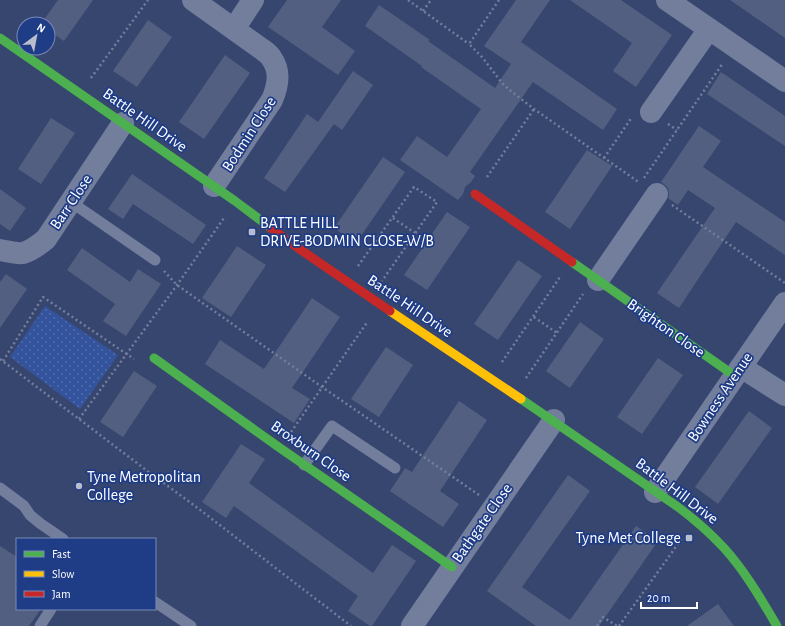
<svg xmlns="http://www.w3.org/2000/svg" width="785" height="626" font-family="'Alegreya Sans',sans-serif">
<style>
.grass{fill:url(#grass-dots)}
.building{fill:#525f80}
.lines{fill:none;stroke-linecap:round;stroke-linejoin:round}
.path{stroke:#737e9d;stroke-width:2.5;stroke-dasharray:2 3;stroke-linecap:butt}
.lane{stroke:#737e9d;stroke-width:11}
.street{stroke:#737e9d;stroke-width:22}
.fast{stroke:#4caf50;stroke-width:9}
.slow{stroke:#ffc107;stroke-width:9}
.jam{stroke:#c62828;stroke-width:9}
.poi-dot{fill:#b9becd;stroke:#1f3c87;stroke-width:1.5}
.labels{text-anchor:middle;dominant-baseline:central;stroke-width:3.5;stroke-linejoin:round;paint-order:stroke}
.street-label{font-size:16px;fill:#fff;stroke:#1f3c87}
.poi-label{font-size:16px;fill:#fff;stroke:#1f3c87;text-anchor:start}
</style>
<defs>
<pattern id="grass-dots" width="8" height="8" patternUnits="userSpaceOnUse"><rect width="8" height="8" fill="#34539d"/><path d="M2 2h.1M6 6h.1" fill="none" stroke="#526dac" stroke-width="1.8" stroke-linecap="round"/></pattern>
</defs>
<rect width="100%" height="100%" fill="#37466f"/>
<!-- grass -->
<path class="grass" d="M45,306L118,355L80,409L10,357Z"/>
<!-- building -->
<g class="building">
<path d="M58,0H93L64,41L48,30V24H41Z"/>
<path d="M287,0H341L322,27L355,51L338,75L268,27Z"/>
<path d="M516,0H550L521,42L617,109L603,130L533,82L470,172L475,176L471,182L465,187L463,194L458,200L400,160L417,136L447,157L481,109L421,67L422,66L365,26L379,5L430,40L428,41L495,88L511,64L484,46Z"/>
<path d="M570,0H621L672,35L636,87L613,71L632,43Z"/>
<path d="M730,0H785V38Z"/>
<path d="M148,20L172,37L137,87L113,71Z"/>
<path d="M225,55L250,73L204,139L179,122Z"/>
<path d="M353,71L373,85L342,130L334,124L285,192L264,178L307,114L318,122Z"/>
<path d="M721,72L785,116V146L707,94Z"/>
<path d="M51,118L75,133L41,184L18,169Z"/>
<path d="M699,126L721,141L703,167L785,222V255L736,222L679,308L657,293L715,208L688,190L678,205L668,198L669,195L668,188L664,184L661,182Z"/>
<path d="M587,150L612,166L570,229L545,212Z"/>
<path d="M383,157L405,172L356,243L334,228Z"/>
<path d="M132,174L206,225L193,244L133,204L123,219L108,209Z"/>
<path d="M0,189L26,208L10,231L0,224Z"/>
<path d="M447,212L470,227L427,290L404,275Z"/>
<path d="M237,246L266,265L231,317L202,298Z"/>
<path d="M82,248L130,282L138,269L161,284L126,336L103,321L115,304L67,270Z"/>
<path d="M518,260L542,276L498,340L474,324Z"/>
<path d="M6,274L27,289L0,328V282Z"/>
<path d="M312,298L340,317L292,388L310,399L294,423L205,364L220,340L264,369Z"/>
<path d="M580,322L604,339L570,388L546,371Z"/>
<path d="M386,347L413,365L379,417L351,399Z"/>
<path d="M658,358L683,375L642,434L617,417Z"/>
<path d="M134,371L157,386L123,437L100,422Z"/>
<path d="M459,401L487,420L440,491L459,504L443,527L390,491L405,468L412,472Z"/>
<path d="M749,411L772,428L718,504L695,487Z"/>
<path d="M241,444L265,459L249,483L373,573L392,545L416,561L372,626H370L348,611L358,596L234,506L226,518L202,502Z"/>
<path d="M568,475L590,491L522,587L570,620L636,526L658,541L599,626H536L487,591Z"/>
<path d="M0,546L17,557V609H41L29,626H0Z"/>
<path d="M718,604L734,626H687Z"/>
</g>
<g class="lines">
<!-- path -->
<g class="path">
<path d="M408,0L469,44"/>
<path d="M499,0L469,44L482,57L502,83L512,92L534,109L640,183"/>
<path d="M423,11L431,0"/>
<path d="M91,78L148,0"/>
<path d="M668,124L677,130"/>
<path d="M604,158L632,117"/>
<path d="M487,177L534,109"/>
<path d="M644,178L723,63"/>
<path d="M672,205L785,283"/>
<path d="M393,218L415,233"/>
<path d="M358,266L414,187L437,202L382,281"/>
<path d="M164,271L177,285L322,387L479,495"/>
<path d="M534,317L557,333"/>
<path d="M0,359L150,473L195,506L351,626"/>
<path d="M3,361L43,297L134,359"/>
<path d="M502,362L560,277"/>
<path d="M526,378L583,294"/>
<path d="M79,419L177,285L224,218"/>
<path d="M291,432L368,321"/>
<path d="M597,626L603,617L617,626"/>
<path d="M619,626L683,537"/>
</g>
<!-- lane -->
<g class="lane">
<path d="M71,202L155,260"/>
<path d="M304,465L332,426L395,468"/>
<path d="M0,488L24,506L30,515L41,524L63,539"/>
<path d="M155,602L191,626"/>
<path d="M40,626L51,609"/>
</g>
<!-- street -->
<g class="street">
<path d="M193,0L263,50C266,52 270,55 272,59C281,72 278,86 272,100L214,186"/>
<path d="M667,0L785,81"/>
<path d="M234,29L253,0"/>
<path d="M651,112L709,29"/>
<path d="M0,250C6,251 17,254 23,253C31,251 40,244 46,239L123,123"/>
<path d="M598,280L657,194"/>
<path d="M741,367L785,395"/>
<path d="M655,492L785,303"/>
<path d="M412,626L554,420"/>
</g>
<!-- fast -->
<g class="fast">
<path d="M0,38L235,201L271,228"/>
<path d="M572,262L735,376"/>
<path d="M154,358L280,448L452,567"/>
<path d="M521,399L678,507C694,519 710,533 724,548C745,571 761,599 777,626"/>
</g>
<!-- slow -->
<path class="slow" d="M390,311L521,399"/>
<!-- jam -->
<g class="jam">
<path d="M475,194L572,262"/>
<path d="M271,228L298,248L390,311"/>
</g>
</g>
<!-- markers -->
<g class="poi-dot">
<rect x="248" y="228" width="8" height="8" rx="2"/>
<circle cx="79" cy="486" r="4"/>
<rect x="685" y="534" width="8" height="8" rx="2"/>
</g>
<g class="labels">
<!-- street labels -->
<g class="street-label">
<text transform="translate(145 120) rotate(35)">Battle Hill Drive</text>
<text transform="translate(249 134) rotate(-57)">Bodmin Close</text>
<text transform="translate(71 202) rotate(-56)">Barr Close</text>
<text transform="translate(410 306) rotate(34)">Battle Hill Drive</text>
<text transform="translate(666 328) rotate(35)">Brighton Close</text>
<text transform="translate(720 397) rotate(-56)">Bowness Avenue</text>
<text transform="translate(311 451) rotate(35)">Broxburn Close</text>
<text transform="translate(677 491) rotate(37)">Battle Hill Drive</text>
<text transform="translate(482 523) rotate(-55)">Bathgate Close</text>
</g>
<!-- poi labels -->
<g class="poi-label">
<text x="260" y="223">BATTLE HILL<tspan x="260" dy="18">DRIVE-BODMIN CLOSE-W/B</tspan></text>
<text x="87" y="477">Tyne Metropolitan<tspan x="87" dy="18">College</tspan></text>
<text x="681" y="538" text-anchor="end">Tyne Met College</text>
</g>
</g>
<!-- legend -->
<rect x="16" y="538" width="140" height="72" fill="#1f3c87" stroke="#798ab7"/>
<rect x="24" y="551" width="20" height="6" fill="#4caf50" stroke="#798ab7"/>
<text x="52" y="558" font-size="12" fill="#ffffff">Fast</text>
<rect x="24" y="571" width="20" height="6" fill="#ffc107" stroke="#798ab7"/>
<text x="52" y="578" font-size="12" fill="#ffffff">Slow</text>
<rect x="24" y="591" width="20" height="6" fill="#c62828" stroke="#798ab7"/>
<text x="52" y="598" font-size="12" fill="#ffffff">Jam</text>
<!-- north arrow -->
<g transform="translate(36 36) rotate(32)"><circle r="19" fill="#1f3c87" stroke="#798ab7"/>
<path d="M0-3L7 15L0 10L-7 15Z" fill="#b9becd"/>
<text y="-6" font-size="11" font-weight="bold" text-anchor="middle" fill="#ffffff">N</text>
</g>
<!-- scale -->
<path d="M641 602v6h56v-6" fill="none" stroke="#ffffff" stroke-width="2"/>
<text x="647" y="602" font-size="12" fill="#ffffff" stroke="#1f3c87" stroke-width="3" paint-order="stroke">20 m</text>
</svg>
